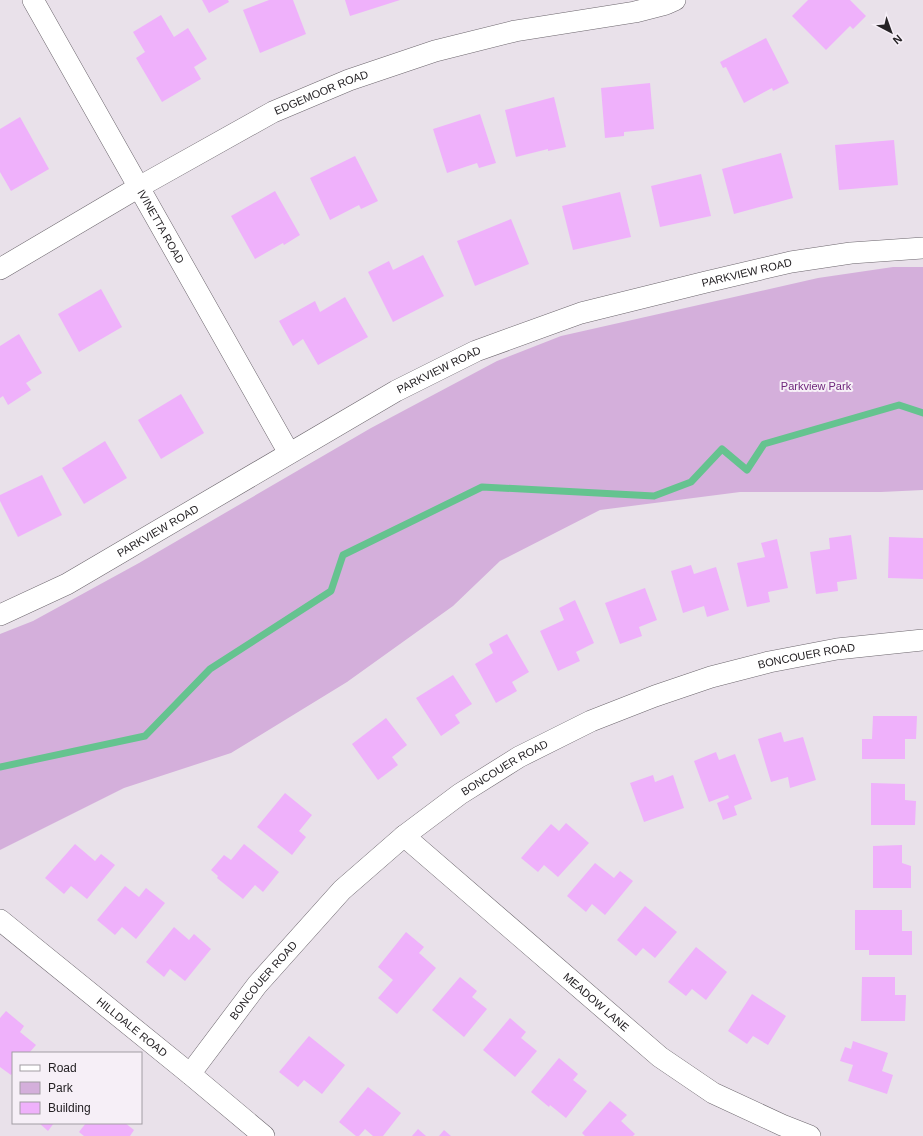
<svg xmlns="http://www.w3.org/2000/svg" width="923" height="1136" font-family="Helvetica,sans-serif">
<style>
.green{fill:#d4afdb}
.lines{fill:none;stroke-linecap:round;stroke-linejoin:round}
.stream{stroke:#65c38f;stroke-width:7}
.building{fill:#efb1fb}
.minor-casing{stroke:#6c666d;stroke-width:22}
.minor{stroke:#fff;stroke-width:21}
.labels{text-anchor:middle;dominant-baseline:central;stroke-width:4;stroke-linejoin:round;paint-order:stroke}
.street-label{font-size:11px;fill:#252225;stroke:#f6eff7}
.park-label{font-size:11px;fill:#6f277c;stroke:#f6eff7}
</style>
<rect width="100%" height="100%" fill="#e9e1ea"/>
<!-- green -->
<path class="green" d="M893,267H923V490L881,492H740L600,510L500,561L453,606L347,682L231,753L124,788L0,850V634L33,621L139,563L371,428L497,361L561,336L818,278Z"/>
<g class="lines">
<!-- stream -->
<path class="stream" d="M0,767L145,736L210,669L331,591L343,555L482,487L654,496L691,482L722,449L747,470L764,444L899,405L923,413"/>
</g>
<!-- building -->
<g class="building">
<path d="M202,0H228L229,2L209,13Z"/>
<path d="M269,0H293L306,34L260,53L243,10Z"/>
<path d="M345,0H400L350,16Z"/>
<path d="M808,0H850L866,16L853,29L850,26L826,50L792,16Z"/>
<path d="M161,15L174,37L188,28L207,59L194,67L201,79L162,102L136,58L145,52L133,32Z"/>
<path d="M766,38L789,83L773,91L772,88L744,103L726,67L723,68L720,62Z"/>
<path d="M650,83L654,129L624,132V136L605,138L601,88Z"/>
<path d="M554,97L566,147L548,151V149L516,157L505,110Z"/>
<path d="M480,114L496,163L479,168L477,163L447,173L433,129Z"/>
<path d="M20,117L49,169L11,191L0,172V129Z"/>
<path d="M894,140L898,185L839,190L835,145Z"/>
<path d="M781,153L793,198L734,214L722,169Z"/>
<path d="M355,156L378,201L361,209L359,205L330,220L310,178Z"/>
<path d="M701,174L711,216L660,227L651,186Z"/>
<path d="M275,191L300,235L284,245L283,243L255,259L231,216Z"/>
<path d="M620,192L631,237L573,250L562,206Z"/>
<path d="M511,219L529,264L475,286L457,241Z"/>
<path d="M423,255L444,296L393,322L368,272L389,261L393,270Z"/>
<path d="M101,289L122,327L79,352L58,314Z"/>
<path d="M345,297L368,337L318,365L303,339L293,346L279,321L315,301L320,312Z"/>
<path d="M19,334L42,373L26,383L31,390L8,405L3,396L0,398V346Z"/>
<path d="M181,394L204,433L161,459L138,420Z"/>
<path d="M105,441L127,478L84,504L62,468Z"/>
<path d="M42,475L62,515L18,537L0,501V495Z"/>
<path d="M851,535L857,579L837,582L838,591L816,594L810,552L830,549L829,538Z"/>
<path d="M889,537L923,538V579L888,578Z"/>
<path d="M777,539L788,588L768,592L770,602L747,607L737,563L765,557L761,543Z"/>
<path d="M691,565L694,574L716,567L729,610L707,617L704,606L683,613L671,571Z"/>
<path d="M645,588L657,620L639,627L642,636L620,644L605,603Z"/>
<path d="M575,600L594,643L576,652L580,661L558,671L540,631L564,620L559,608Z"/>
<path d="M507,634L529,672L512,682L517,691L496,703L475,664L493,653L489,644Z"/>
<path d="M453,675L472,704L455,715L460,723L441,736L416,698Z"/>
<path d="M873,716H917L916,739H905V759H862V739H872Z"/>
<path d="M386,718L407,745L392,757L398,765L378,780L352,744Z"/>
<path d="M781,732L784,742L803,737L816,780L790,788L788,777L771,782L758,739Z"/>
<path d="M716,752L719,760L735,754L752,799L734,806L737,815L723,820L717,803L729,798L728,795L709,802L694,761Z"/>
<path d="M653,775L655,782L673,775L684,808L644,822L630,783Z"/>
<path d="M871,783L905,784V800L916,801L915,825H871Z"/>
<path d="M285,793L312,815L299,831L306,837L292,855L257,827Z"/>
<path d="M566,823L589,843L558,877L544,865L538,872L521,858L551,824L559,831Z"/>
<path d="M75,844L95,861L101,854L115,865L87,899L71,886L64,894L45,878Z"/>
<path d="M244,844L279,872L263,892L255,885L243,899L217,878L218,876L211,870L224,855L231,860Z"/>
<path d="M902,845V863L911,866V888H873V846Z"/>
<path d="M595,863L614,878L620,871L633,881L605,915L592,904L586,912L567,896Z"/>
<path d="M125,886L139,897L146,888L165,903L136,939L122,927L115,935L97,920Z"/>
<path d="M645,906L677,932L655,958L643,948L636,956L617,940Z"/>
<path d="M855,910H902V931H912V955H869V950H855Z"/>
<path d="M174,927L189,940L194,934L211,949L185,981L170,969L164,977L146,962Z"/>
<path d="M406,932L424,947L419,953L436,968L397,1014L378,998L393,980L378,967Z"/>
<path d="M696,947L727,972L706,1000L692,989L686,996L668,982Z"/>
<path d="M460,977L477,991L472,997L487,1009L464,1037L432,1010Z"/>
<path d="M862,977H895V995H906L905,1021H861Z"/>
<path d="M752,994L786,1016L768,1045L753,1036L747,1044L728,1031Z"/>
<path d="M6,1011L24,1026L20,1032L36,1045L29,1053H13V1072L11,1075L0,1067V1018Z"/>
<path d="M510,1018L526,1032L521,1038L537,1051L515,1077L483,1050Z"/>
<path d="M309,1036L345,1065L322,1094L304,1080L298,1087L279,1072Z"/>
<path d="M853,1041L888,1053L882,1071L893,1075L887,1094L848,1081L853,1065L840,1061L845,1047L851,1049Z"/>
<path d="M559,1058L578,1074L573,1080L587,1091L566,1118L550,1105L549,1107L531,1092Z"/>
<path d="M368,1087L401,1113L383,1136H373L365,1129L359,1136H356L339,1122Z"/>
<path d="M610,1101L627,1115L621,1121L635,1134L633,1136H585L582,1133Z"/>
<path d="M39,1123H54L48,1131Z"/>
<path d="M86,1123H125L134,1130L130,1136H84L79,1132Z"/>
<path d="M418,1129L426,1136H412Z"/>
<path d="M444,1130L451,1136H439Z"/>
</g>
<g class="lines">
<!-- minor casing -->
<g class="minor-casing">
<g id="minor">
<path id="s1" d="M33,0L289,453"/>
<path id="s2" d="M0,269L139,187L273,112L349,80L435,51L515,31L635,12L666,4L675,0"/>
<path id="s3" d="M0,615L67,584L396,391L476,351L581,313L706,282L791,262L851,253L923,248"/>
<path id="s4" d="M404,836L660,1057L713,1093L782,1125L810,1136"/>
<path id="s5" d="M0,920L190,1074L264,1136"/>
<path id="s6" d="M190,1074L257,985L342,890L404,836L460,794L519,757L591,721L655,696L711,677L769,662L837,649L923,640"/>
</g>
</g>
<!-- minor -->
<use href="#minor" class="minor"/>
</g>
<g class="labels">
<!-- street labels -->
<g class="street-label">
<text stroke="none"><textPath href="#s2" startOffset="367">EDGEMOOR ROAD</textPath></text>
<text stroke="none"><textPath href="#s1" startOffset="260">IVINETTA ROAD</textPath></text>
<text stroke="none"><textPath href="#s3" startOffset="827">PARKVIEW ROAD</textPath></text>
<text stroke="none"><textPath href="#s3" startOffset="503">PARKVIEW ROAD</textPath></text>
<text stroke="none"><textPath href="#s3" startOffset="179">PARKVIEW ROAD</textPath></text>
<text stroke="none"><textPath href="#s6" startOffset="767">BONCOUER ROAD</textPath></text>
<text stroke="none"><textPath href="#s6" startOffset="443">BONCOUER ROAD</textPath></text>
<text stroke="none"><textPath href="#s6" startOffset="119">BONCOUER ROAD</textPath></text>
<text stroke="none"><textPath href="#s4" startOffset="254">MEADOW LANE</textPath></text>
<text stroke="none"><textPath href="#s5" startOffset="170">HILLDALE ROAD</textPath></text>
</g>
<!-- park labels -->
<g class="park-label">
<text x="816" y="386">Parkview Park</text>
</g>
</g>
<!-- legend -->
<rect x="12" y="1052" width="130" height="72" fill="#f6eff7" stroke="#a29da3"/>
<rect x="20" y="1065" width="20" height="6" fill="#ffffff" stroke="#a29da3"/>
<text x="48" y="1072" font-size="12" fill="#252225">Road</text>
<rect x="20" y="1082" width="20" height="12" fill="#d4afdb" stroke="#a29da3"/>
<text x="48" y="1092" font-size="12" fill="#252225">Park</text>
<rect x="20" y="1102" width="20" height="12" fill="#efb1fb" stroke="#a29da3"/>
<text x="48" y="1112" font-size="12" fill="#252225">Building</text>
<!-- north arrow -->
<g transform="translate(891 32) rotate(139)" stroke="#f6eff7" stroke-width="3" paint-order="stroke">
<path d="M0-3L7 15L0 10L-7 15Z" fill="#252225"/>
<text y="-6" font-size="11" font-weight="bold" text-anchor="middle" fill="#252225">N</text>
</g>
</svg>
